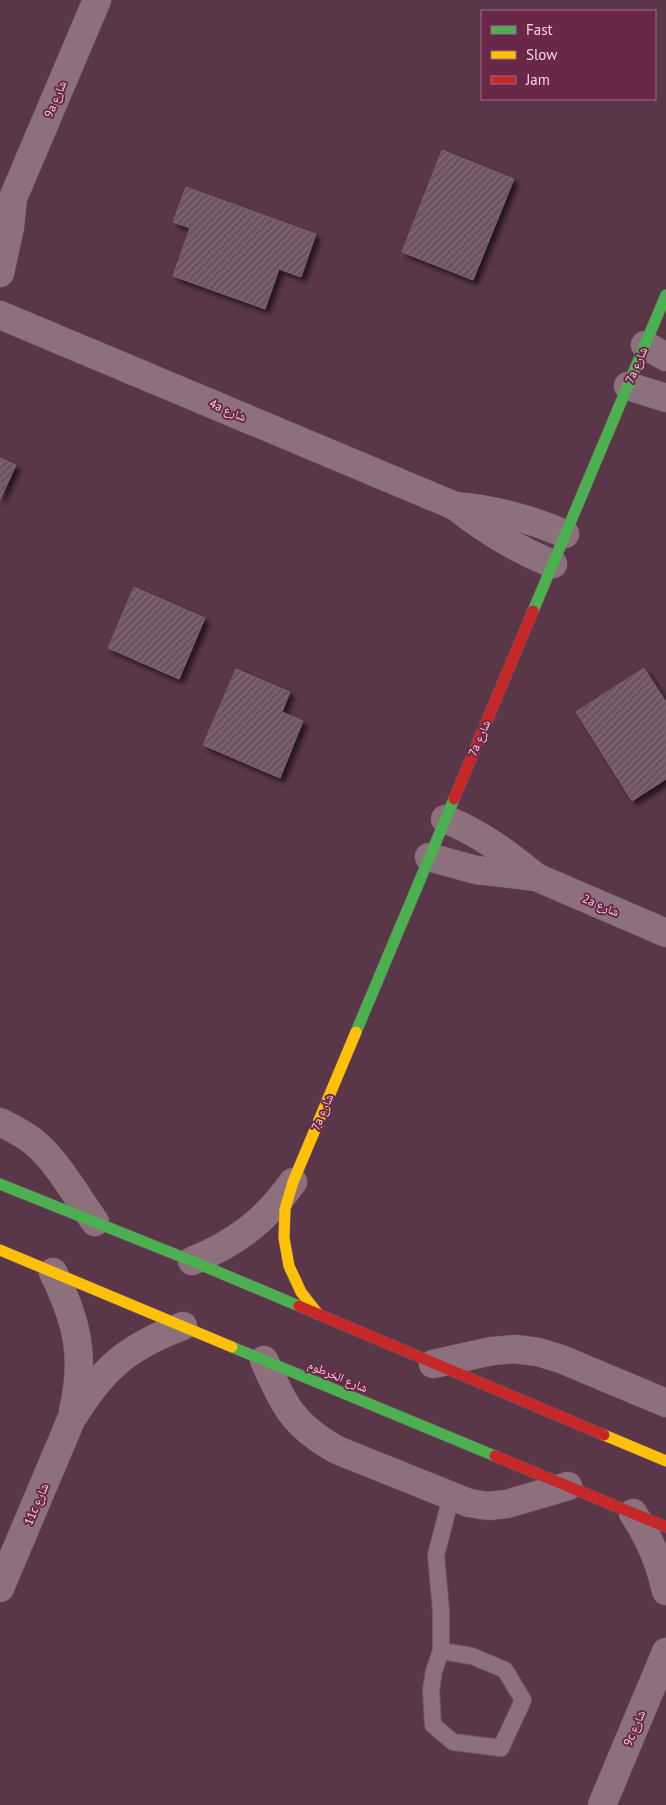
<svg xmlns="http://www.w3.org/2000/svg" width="666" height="1805" font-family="'PT Sans','Noto Naskh Arabic',sans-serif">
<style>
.building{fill:url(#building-hatch);stroke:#7a5f70;filter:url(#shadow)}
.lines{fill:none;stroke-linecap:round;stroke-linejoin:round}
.lane-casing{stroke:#755664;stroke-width:18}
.street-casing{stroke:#755664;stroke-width:29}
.fast-casing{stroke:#755664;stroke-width:12}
.slow-casing{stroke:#755664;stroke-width:12}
.jam-casing{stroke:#755664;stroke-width:12}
.lane{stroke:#8d707d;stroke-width:16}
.street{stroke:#8d707d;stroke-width:28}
.fast{stroke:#4caf50;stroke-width:11}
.slow{stroke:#ffc107;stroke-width:11}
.jam{stroke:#c62828;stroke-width:11}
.labels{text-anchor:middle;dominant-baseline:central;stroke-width:4;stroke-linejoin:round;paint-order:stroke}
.street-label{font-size:12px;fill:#fbd2e2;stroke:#692847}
</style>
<defs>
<pattern id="building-hatch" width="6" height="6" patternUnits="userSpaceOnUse" patternTransform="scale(1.25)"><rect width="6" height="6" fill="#6e5364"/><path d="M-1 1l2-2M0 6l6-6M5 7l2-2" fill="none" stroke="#846b7a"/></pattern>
<filter id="shadow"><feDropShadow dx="4.5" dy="4.5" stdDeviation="2.5" flood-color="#0009"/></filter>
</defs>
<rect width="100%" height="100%" fill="#5a3748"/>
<!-- building -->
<g class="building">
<path d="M442,150L514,179L473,280L402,252Z"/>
<path d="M186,187L316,234L301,277L279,269L265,309L173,276L190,228L173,222Z"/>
<path d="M0,458L16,465L0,500Z"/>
<path d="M134,587L205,618L179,679L108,648Z"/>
<path d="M644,668L666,702V779L632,801L576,712Z"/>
<path d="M236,669L290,692L282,712L303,721L280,778L203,745Z"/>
</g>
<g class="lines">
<!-- lane casing -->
<g class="lane-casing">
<path id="lane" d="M441,1651L472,1656L505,1670L523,1700L501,1748L453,1742L433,1725L431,1690L434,1671L441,1651V1611L436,1555L451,1497"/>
</g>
<!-- street casing -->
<g class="street-casing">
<g id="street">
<path d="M0,273L10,227L13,198L97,0"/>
<path d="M0,315L455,506C486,531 516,549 553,564"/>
<path d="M645,345L666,357"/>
<path d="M628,386L666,398"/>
<path d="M455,506C496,510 528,518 565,534"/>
<path d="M445,819C480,833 508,854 536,877"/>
<path d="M429,857L476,870L536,877L666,933"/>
<path d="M0,1122C12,1128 24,1134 34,1142C59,1163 76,1196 95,1222"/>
<path d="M192,1261C236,1243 265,1221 293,1182"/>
<path d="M53,1272C77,1321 86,1357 73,1411"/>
<path d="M264,1360C284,1405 292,1425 337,1450L469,1503L488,1506L507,1504L568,1486"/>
<path d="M433,1364L492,1351L515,1349L538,1352L561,1359L666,1403"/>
<path d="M633,1513C650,1540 659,1560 666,1591"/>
<path d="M0,1588L71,1420C102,1369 127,1347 183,1326"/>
<path d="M602,1805L666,1652"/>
</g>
</g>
<!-- fast casing -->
<g class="fast-casing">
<g id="fast">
<path d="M533,611L666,295"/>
<path d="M356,1032L454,799"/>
<path d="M0,1184L192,1261L299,1306"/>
<path d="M232,1347L495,1456"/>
</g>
</g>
<!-- slow casing -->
<g class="slow-casing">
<g id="slow">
<path d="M0,1250L232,1347"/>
<path d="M318,1314L301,1292L289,1266L284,1238L285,1209L293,1182L356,1032"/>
<path d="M604,1435L666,1461"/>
</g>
</g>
<!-- jam casing -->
<g class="jam-casing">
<g id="jam">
<path d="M454,799L533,611"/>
<path d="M299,1306L604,1435"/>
<path d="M495,1456L666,1527"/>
</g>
</g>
<!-- lane -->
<use href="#lane" class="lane"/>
<!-- street -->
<use href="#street" class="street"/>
<!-- fast -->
<use href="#fast" class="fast"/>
<!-- slow -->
<use href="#slow" class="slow"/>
<!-- jam -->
<use href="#jam" class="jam"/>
</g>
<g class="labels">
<!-- street labels -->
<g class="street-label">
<text transform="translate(55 99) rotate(-67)">9a شارع</text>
<text transform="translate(636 365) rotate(-67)">7a شارع</text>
<text transform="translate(228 410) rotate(23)">4a شارع</text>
<text transform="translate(479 738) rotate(-67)">7a شارع</text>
<text transform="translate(601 905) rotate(23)">2a شارع</text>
<text transform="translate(322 1112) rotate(-67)">7a شارع</text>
<text transform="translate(338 1376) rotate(23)">شارع الخرطوم</text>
<text transform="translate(36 1504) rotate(-67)">11c شارع</text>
<text transform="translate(634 1728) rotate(-67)">9c شارع</text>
</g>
</g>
<!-- legend -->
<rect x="481" y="10" width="175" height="90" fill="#692847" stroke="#a36c85"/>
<rect x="491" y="26" width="25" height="8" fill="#4caf50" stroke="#a36c85"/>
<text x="526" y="35" font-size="15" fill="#fbd2e2">Fast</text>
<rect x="491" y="51" width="25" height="8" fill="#ffc107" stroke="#a36c85"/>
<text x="526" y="60" font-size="15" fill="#fbd2e2">Slow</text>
<rect x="491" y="76" width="25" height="8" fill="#c62828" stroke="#a36c85"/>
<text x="526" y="85" font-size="15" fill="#fbd2e2">Jam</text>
</svg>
